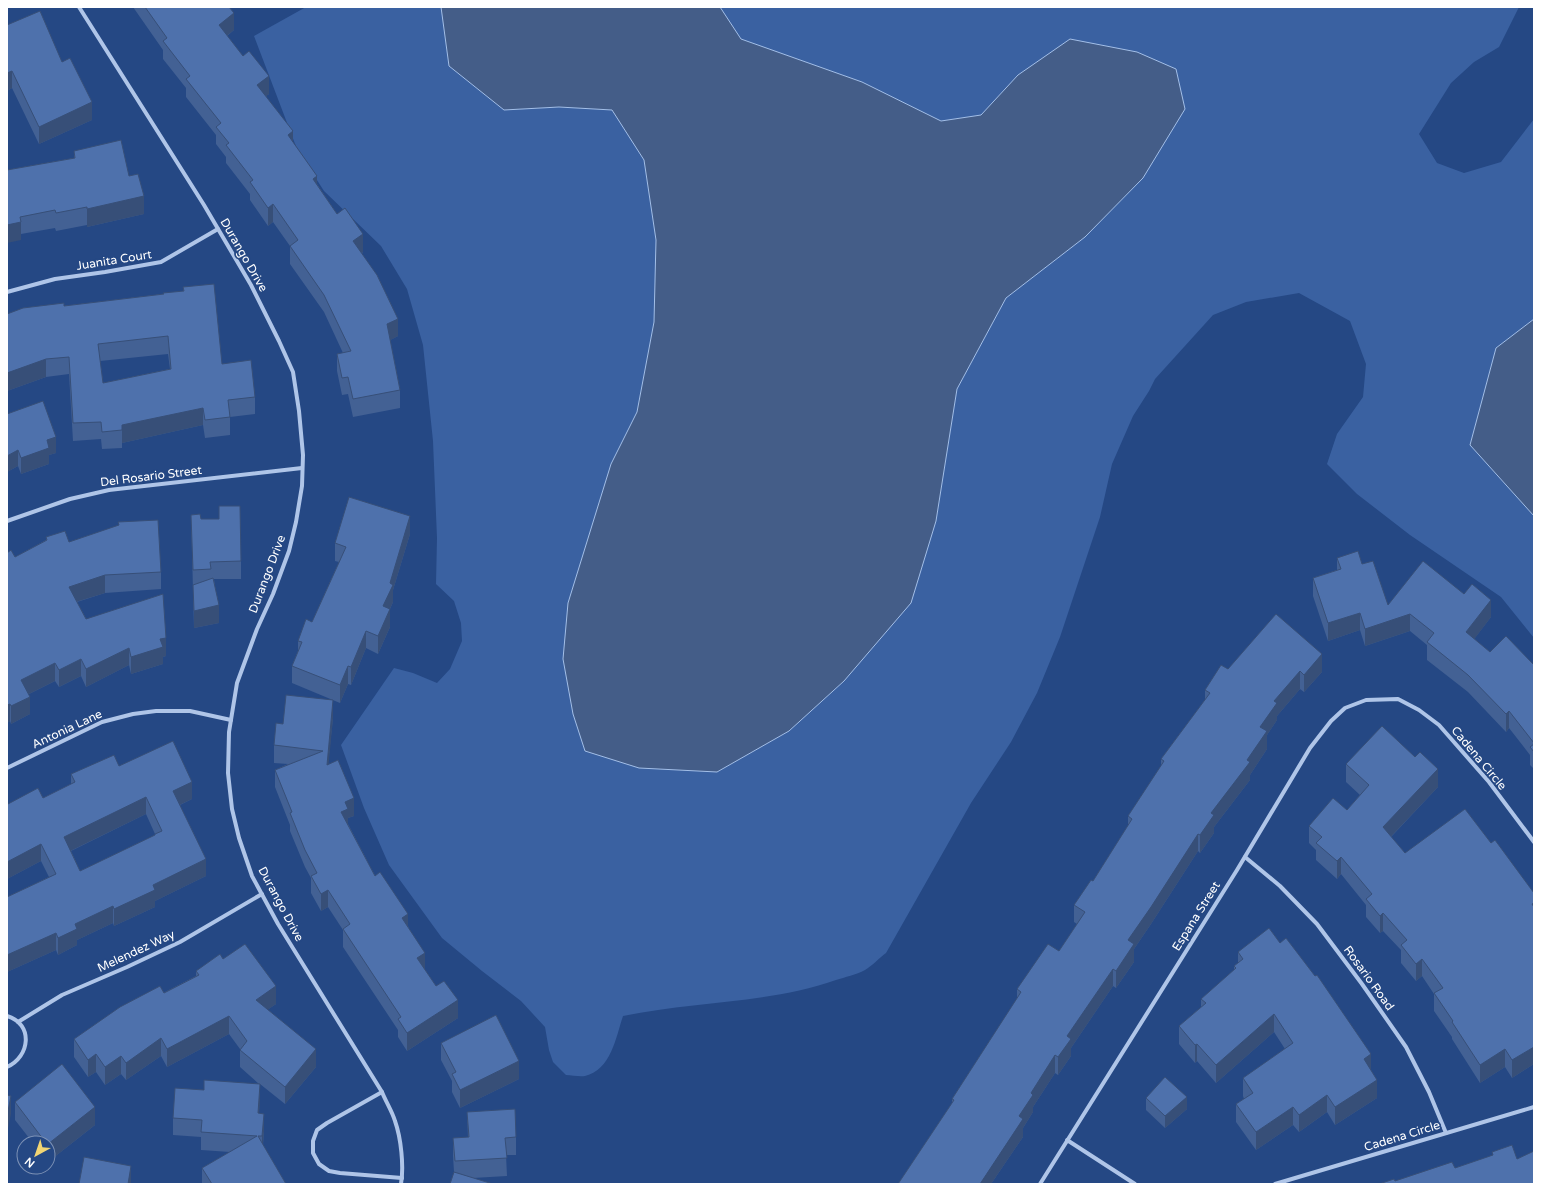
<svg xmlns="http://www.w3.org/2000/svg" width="1541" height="1191" font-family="'Varela Round',sans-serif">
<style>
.green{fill:#3a61a1}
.water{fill:#445d88;stroke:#a3bfe8}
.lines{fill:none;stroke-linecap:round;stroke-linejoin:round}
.street{stroke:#afc5e8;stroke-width:4}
.wall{fill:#436194;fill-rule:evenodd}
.shaded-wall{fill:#374f78}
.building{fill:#4e71ac;stroke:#374f78;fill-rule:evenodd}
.labels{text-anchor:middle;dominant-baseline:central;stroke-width:3.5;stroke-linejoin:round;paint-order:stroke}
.street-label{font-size:12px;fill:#fff;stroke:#254884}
</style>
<rect width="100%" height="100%" fill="#254884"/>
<!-- green -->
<path class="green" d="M306,7H441L449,66L504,110L559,107L613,110L644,160L656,240L654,322L637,412L611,464L717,772L789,731L844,681L936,521L957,389L1006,298L1085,237L1143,178L1018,75L981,115L941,121L862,82L740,39L720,7H1519L1499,47L1474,62L1451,83L1419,134L1437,163L1464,173L1501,162L1534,119V319L1496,348L1470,445L1534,516V638L1501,597L1410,535L1357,494L1327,464L1337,434L1363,397L1366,364L1350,321L1299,293L1246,302L1213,315L1155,379L1149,391L1133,416L1112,464L1100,517L1060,637L1037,693L1011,742L971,803L886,953C879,958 872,966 865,970C856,975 845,977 836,980C767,1004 694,1001 623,1016C616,1037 611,1070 585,1076C579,1077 572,1075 566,1075L553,1062L549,1050L545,1027L521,1001L482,971L442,938L389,865L364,808L341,745L394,668L413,673L437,683L450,669L462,641L461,623L454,601L436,584L437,538L433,441L423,345L407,289L381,246L324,191L297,149L254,36Z"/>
<!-- water -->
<g class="water">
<path d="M441,7H720L741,39L862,82L941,121L981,115L1018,75L1070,39L1137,52L1176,69L1185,109L1143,178L1085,237L1006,298L957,389L936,521L911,603L844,681L789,731L717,772L639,768L585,751L573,714L563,659L568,603L611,464L637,412L654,322L656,240L644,160L612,110L559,107L504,110L449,66Z"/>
<path d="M1534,319V516L1470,445L1496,348Z"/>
</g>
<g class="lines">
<!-- street -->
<g class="street">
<path d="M79,7L204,205L251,285L279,341L293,372L299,411L303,455L302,486L296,522L289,551L273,594L257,629L237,683L229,732L228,773L232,809L239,838L252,876L278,924L382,1092C386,1102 392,1111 395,1121C401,1138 404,1166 401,1184"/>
<path d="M7,292L55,279L105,272L161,262L218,229"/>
<path d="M7,521L70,499L109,490L302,468"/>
<path d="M7,768L102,722L133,714L156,711H190L231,720"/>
<path d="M1245,857L1280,886L1317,924L1362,984L1406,1047L1429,1092L1446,1133"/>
<path d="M7,1016C34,1024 30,1057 7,1067"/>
<path d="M18,1022L62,995L127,967L180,942L262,894"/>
<path d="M382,1092L327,1123L317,1130L313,1141V1153L319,1164L329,1171L340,1173L402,1178"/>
<path d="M1067,1140L1135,1184"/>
<path d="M1040,1184L1237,870L1310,748L1331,721L1345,708L1366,700L1398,699L1419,710L1439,725L1489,782L1534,842"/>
<path d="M1275,1184L1534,1107"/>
</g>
</g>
<!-- wall -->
<g class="wall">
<path d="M133,7H229L234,30L227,36L269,94L266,96L317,184L337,214L363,252L362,253L398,336L390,340L400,390V408L353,417L348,394L342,395L337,371V354L343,353L324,312L290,264V246L273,222L268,226L250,200V194L226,163V157L216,144V135L186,97V88L163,59V50Z"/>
<path d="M7,25L62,62L92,120L39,144L12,88L7,91Z"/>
<path d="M74,151L129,176L144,214L87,227V225L56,231L55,228L21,234V240L7,170L74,158Z"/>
<path d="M183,287L222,364L255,397V414L230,417V435L205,438L203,425L122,443V448L102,449L101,439L73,441L69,374L46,377L7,391L64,306L163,294L183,291ZM168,354L170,369L103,383L100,361Z"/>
<path d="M7,414L56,453L49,455V464L21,474L18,466L7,472Z"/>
<path d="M191,515L201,519L241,561V579H214L219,623L194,628Z"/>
<path d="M410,534L393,590V602L390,609V627L378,654L366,648L351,685L348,684L340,703L292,683V666L298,651V641L312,622L339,562L335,561V543Z"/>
<path d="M46,537L69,542L161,572V589L105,593L77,602L86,619L166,656L163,657V664L131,674L129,665L86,687L81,676L59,687L55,681L29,694L30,714L11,724L10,721L7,723V553L15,557L46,540Z"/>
<path d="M1337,558L1362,564L1388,605L1491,617L1474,639L1490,652L1534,665V769L1530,765V755L1509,728L1506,732L1468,692L1427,660V645L1410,631L1365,646L1360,630L1328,641L1313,596V578L1337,570Z"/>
<path d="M1228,669L1322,672L1304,692L1300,689L1277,716V720L1267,735V749L1250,775V780L1214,827V833L1200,853L1198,851L1151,924L1134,949V962L1116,988L1113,986L1071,1048V1056L1058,1075L1055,1073L1033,1107V1112L1023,1128V1137L991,1184H898L952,1103V1099L1017,999V989L1059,951L1077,924L1074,922V905L1093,881L1128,826V816L1161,767V759L1205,700V690Z"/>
<path d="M333,718L328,764L354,816L348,818V824L375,876L408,926L425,970L458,1018L407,1051L398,1037V1030L343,947V930L328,907L321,911L311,893V878L305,867L290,831V825L275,787V770L288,764L274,763V745L283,724Z"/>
<path d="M1346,764L1438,787L1391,837L1405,853L1491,843L1534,893V1064L1512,1078L1505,1067L1480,1083L1452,1039V1037L1434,1011V994L1422,976L1416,981L1401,963V950L1383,931L1380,933L1366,917V905L1341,874L1337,879L1316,860V850L1309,843V826L1347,810L1360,795L1346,782Z"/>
<path d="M119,766L192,799L180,805L206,876L155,901V907L114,926L113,923L77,940V945L58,955L56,950L7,972V897L49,877L41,861L7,879V802L8,804L43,798L71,784V774ZM146,814L155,834V835L80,871L71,851Z"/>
<path d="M1238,952L1371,1071L1377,1098L1335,1125L1327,1112L1299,1132L1293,1125L1256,1150L1236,1122V1104L1244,1099L1243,1096V1078L1285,1049L1274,1032L1216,1083L1197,1061L1195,1063L1179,1044V1026L1201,1007V999L1234,970V966L1238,963Z"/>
<path d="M223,959L276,1004L267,1010L316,1067L285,1104L260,1084L259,1113L264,1131L263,1145L286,1184H202V1168L230,1152L201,1150V1137L173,1135V1118L204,1090L259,1084L240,1067V1049L229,1034L167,1067L161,1056L126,1080L121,1074L105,1085L96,1072L88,1077L74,1057V1039L196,976V971Z"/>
<path d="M441,1043L519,1079L460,1108L452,1092V1081L441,1060Z"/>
<path d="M1146,1098L1187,1109L1165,1128L1146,1110Z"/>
<path d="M15,1102L95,1125L48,1162V1143H33L15,1120Z"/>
<path d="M467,1112L516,1137V1155H506L507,1176L473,1178L454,1172L453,1156V1138H468Z"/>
</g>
<!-- shaded-wall -->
<g class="shaded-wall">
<path d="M234,13V30L219,42V25Z"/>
<path d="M12,71V88L7,91V73Z"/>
<path d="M269,76V94L257,103V85Z"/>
<path d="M92,102V120L39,144V127Z"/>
<path d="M293,131V149L288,135Z"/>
<path d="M317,176V194L313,179Z"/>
<path d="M144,196V214L87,227V209Z"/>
<path d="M273,204V222L268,226V208Z"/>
<path d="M21,222V240L7,243V225Z"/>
<path d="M363,234V252L353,259V241Z"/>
<path d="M398,319V336L387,342V324Z"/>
<path d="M46,359V377L7,391V373Z"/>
<path d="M203,408V425L122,443V425Z"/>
<path d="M56,437V453L49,455V464L21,474V458L47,440Z"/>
<path d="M18,450V466L7,472V456Z"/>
<path d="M410,516V534L393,590V602L383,624V606Z"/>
<path d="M105,575V593L69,604V587Z"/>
<path d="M1491,600V617L1466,650V632Z"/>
<path d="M219,605V623L194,628V611Z"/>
<path d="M390,609V627L378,654V636Z"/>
<path d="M1360,613V630L1328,641V623Z"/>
<path d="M1410,614V631L1365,646V629Z"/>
<path d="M366,631V648L351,685V667Z"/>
<path d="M166,638V656L163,657V664L131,674V657L160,639Z"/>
<path d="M129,648V665L86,687V669Z"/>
<path d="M1322,654V672L1304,692V675Z"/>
<path d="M81,659V676L59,687V670Z"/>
<path d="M55,663V681L21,698V680Z"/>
<path d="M348,666V684L340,703V685Z"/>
<path d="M1300,671V689L1277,716V720L1267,735V749L1250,775V780L1214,827V833L1200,853V835L1211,813L1247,760L1260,727L1274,701Z"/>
<path d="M30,697V714L11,724V706Z"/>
<path d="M333,700V718L327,782V765Z"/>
<path d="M10,704V721L7,723V705Z"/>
<path d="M1509,711V728L1506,732V714Z"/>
<path d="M1438,769V787L1383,845V827Z"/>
<path d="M192,782V799L173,808V791Z"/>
<path d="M146,797V814L64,854V837Z"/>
<path d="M354,798V816L348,818V827L341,812L345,802Z"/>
<path d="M1198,834V851L1151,924L1134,949V962L1116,988V971L1128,940Z"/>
<path d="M41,844V861L7,879V862Z"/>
<path d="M1341,857V874L1337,879V861Z"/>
<path d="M206,859V876L155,901V907L114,926V909L153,885Z"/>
<path d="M328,890V907L321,911V894Z"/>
<path d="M113,906V923L77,940V945L58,955V938L75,924Z"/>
<path d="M1383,913V931L1380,933V916Z"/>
<path d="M408,914V932L402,918Z"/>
<path d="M56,933V950L7,972V955Z"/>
<path d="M425,953V970L417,958Z"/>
<path d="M1422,959V976L1416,981V964Z"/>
<path d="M1113,969V986L1071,1048V1056L1058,1075V1057L1067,1036Z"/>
<path d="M276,986V1004L256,1018V1000Z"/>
<path d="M458,1000V1018L407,1051V1033Z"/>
<path d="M1274,1014V1032L1216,1083V1065Z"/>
<path d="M229,1016V1034L167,1067V1049Z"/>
<path d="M161,1038V1056L126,1080V1063Z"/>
<path d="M1197,1044V1061L1195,1063V1045Z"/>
<path d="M1534,1047V1064L1512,1078V1060Z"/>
<path d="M316,1049V1067L285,1104V1087Z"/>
<path d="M1505,1049V1067L1480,1083V1065Z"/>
<path d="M96,1054V1072L88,1077V1060Z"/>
<path d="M1371,1054V1072L1364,1059Z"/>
<path d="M1055,1055V1073L1033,1107V1112L1023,1128V1137L991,1184H980L1031,1093Z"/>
<path d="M121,1056V1074L105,1085V1067Z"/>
<path d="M519,1061V1079L460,1108V1090Z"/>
<path d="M1377,1080V1098L1335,1125V1107Z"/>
<path d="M260,1084V1101L258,1131V1113Z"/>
<path d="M1327,1095V1112L1299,1132V1115Z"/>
<path d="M11,1096V1114L7,1134V1116Z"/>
<path d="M1187,1097V1109L1165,1128V1116Z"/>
<path d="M95,1107V1125L48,1162V1144Z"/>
<path d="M1293,1107V1125L1256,1150V1132Z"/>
<path d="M264,1114V1131L262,1154V1136Z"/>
<path d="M131,1166V1184H128Z"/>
</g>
<!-- building -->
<g class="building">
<path d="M145,7H229L234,13L219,25L243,56L249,51L269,76L257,85L293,131L288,135L317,176L313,179L337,214L345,208L363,234L353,241L377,275L398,319L387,324L400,390L353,399L348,377L342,378L337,354L351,351L324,295L290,246L298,240L273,204L268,208L250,182L253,180L226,145L229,143L216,127L221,123L186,79L190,76L163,41L167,38Z"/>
<path d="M40,11L62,62L70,58L92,102L39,127L12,71L7,73V25Z"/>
<path d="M121,140L129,176L138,174L144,196L87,209V207L56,213L55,210L20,217L21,222L7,225V169V170L75,158L74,151Z"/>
<path d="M214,284L222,364L251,360L255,397L228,400L230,417L205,420L203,408L122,425V430L102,432L101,422L73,423L69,357L46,359L7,373V314L23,308L64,303V306L164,294L163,293L184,291L183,287ZM168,336L171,369L103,383L98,344Z"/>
<path d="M43,401L56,437L47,440L49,448L21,458L18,450L7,456V414Z"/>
<path d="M349,497L410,516L390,583L393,585L383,606L390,609L378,636L366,631L351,667L348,666L340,685L292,666L302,642L298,641L306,619L312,622L346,547L335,543Z"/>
<path d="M219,506H240L241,561L210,562L211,569L193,570L191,515L200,514L201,519H219Z"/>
<path d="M158,520L161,572L105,575L69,587L86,619L163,594L166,638L160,639L163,647L131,657L129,648L86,669L81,659L59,670L55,663L21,680L30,697L11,706L10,704L7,705V553L11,550L15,557L47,540L46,537L65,531L69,542L119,525L118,522Z"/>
<path d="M1358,551L1362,564L1373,561L1388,605L1423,561L1464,594L1472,584L1491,600L1466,632L1490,652L1506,636L1534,665V743L1509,711L1506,714L1468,675L1427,642L1434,633L1410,614L1365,629L1360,613L1328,623L1313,578L1341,569L1337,558Z"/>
<path d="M213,578L219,605L194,611L193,585Z"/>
<path d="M1276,614L1322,654L1304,675L1300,671L1274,701L1277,703L1260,727L1267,731L1247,760L1250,762L1211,813L1214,815L1200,835L1198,834L1151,907L1128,940L1134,944L1116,971L1113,969L1067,1036L1071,1039L1058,1057L1055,1055L1031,1093L1033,1095L1019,1116L1023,1119L980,1184H898L954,1100L952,1099L1021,992L1017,989L1048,944L1059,951L1085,912L1074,905L1091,880L1093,881L1132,819L1128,816L1164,761L1161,759L1210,693L1205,690L1221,665L1228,669Z"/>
<path d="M286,695L333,700L327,765L338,760L354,798L345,802L348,809L341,812L375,876L380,872L408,914L402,918L425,953L417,958L436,986L444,981L458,1000L407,1033L398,1019L401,1017L343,929L350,924L328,890L321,894L311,876L317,873L305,850L290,813L292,812L275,770L323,751L274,745L276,723L283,724Z"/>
<path d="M1382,726L1415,757L1420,752L1438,769L1383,827L1405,853L1465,809L1491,843L1495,840L1534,893V903L1532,904L1534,907V1047L1512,1060L1505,1049L1480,1065L1452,1022L1453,1021L1434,993L1443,988L1422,959L1416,964L1401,945L1407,940L1383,913L1380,916L1366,899L1372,894L1341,857L1337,861L1316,843L1322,837L1309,826L1333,798L1347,810L1369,785L1346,764Z"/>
<path d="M173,741L192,782L173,791L206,859L153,885L155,890L114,909L113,906L75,924L77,929L58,938L56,933L7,955V897L56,874L41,844L7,862V802L8,804L38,788L43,798L75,782L71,774L114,755L119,766ZM146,797L162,831L155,834V835L80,871L64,837Z"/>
<path d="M1534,744V752L1530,747Z"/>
<path d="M1269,928L1280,943L1286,938L1315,976L1317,975L1371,1054L1364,1059L1377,1080L1335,1107L1327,1095L1299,1115L1293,1107L1256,1132L1236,1104L1253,1093L1243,1078L1293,1043L1274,1014L1216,1065L1197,1044L1195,1045L1179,1026L1206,1003L1201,999L1236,968L1234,966L1243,959L1238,952Z"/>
<path d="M245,944L276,986L256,1000L316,1049L285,1087L240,1050L247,1041L229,1016L167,1049L161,1038L126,1063L121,1056L105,1067L96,1054L88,1060L74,1039L120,1007L160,986L164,993L199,975L196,971L220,954L223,959Z"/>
<path d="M496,1015L519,1061L460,1090L452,1074L456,1072L441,1043Z"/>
<path d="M62,1064L95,1107L48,1144V1143H46L15,1102Z"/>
<path d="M1165,1077L1187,1097L1165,1116L1146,1098Z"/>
<path d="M204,1080L260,1084L258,1113L264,1114L262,1136H258L286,1184H212L202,1168L257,1136L201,1132L202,1120L173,1118L175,1088L204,1090Z"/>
<path d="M7,1095L11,1096L7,1116Z"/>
<path d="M515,1109L516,1137L505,1138L507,1158L455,1161L453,1138L469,1137L467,1112Z"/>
<path d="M1512,1145L1517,1159L1534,1151V1184H1379L1394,1179L1395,1181L1452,1162L1455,1168L1493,1155L1492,1152Z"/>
<path d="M84,1157L131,1166L128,1184H79Z"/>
<path d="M454,1172L493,1184H450Z"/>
</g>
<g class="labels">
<!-- street labels -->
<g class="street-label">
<text transform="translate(244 255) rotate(60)">Durango Drive</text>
<text transform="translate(114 260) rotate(-9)">Juanita Court</text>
<text transform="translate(151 476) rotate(-7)">Del Rosario Street</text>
<text transform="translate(267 574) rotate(-69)">Durango Drive</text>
<text transform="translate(67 729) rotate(-25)">Antonia Lane</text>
<text transform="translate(1479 758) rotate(50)">Cadena Circle</text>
<text transform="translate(281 904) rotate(62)">Durango Drive</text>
<text transform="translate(1196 916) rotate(-58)">Espana Street</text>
<text transform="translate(136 951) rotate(-25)">Melendez Way</text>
<text transform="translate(1369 978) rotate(54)">Rosario Road</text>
<text transform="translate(1402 1136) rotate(-17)">Cadena Circle</text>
</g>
</g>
<!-- border -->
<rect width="1541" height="1191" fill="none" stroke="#ffffff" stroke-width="16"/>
<!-- north arrow -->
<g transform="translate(36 1155) rotate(220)"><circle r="19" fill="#254884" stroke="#7c91b5"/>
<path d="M0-3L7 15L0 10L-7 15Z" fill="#f1d573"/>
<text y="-6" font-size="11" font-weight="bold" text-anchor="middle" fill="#ffffff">N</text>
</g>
</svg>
